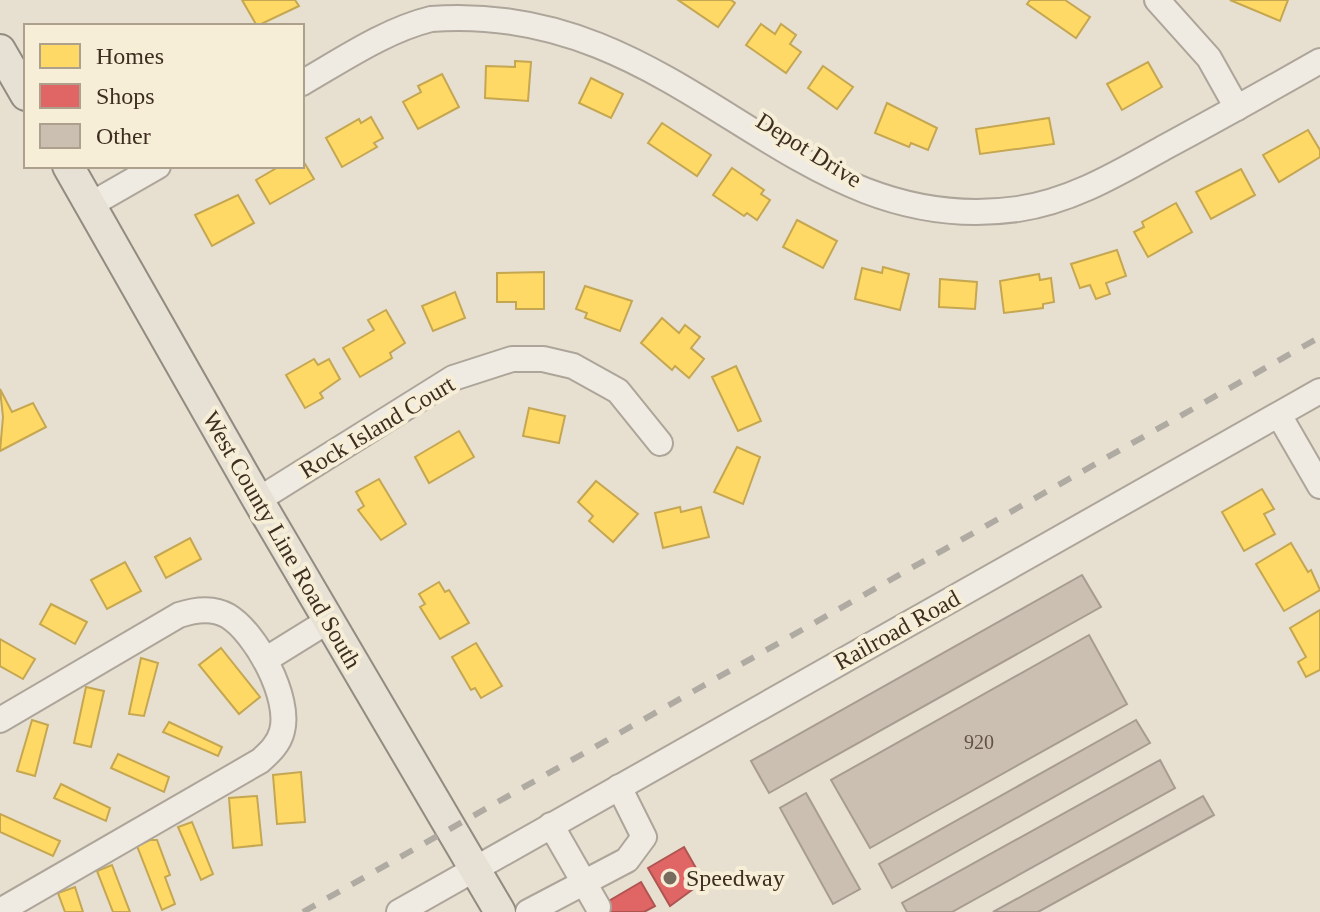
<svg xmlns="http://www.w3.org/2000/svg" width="1320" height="912" font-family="'Times New Roman',serif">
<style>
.homes{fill:#ffd966;stroke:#c5a651;stroke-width:2}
.shops{fill:#e06666;stroke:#af5551;stroke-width:2}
.building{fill:#cbbfb2;stroke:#a89c90;stroke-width:2}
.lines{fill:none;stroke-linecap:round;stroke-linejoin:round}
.minor-casing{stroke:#ada599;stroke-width:28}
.major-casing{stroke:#928b80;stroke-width:34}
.minor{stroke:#efebe3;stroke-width:24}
.major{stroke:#e6e1d4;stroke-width:30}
.rail{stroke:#afaaa2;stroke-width:6;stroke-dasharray:14 14;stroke-linecap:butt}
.poi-dot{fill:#786c5e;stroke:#f7eed8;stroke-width:3}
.labels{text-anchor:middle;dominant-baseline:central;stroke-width:8;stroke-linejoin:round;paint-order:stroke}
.number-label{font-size:20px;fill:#605244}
.street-label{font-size:24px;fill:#3d2e20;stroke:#f7eed8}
.poi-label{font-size:24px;fill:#3d2e20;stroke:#f7eed8;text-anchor:start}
</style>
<rect width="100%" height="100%" fill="#e7e0d1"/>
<!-- homes -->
<g class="homes">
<path d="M242,0H295L299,6L257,26Z"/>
<path d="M678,0H731L735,3L718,27Z"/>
<path d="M1030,0H1065L1090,17L1076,38L1027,4Z"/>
<path d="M1230,0H1288L1280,21Z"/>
<path d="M761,24L775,34L781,24L796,35L790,44L801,52L786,73L746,45Z"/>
<path d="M515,61L531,62L528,101L485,98L486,66L515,67Z"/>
<path d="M1148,62L1162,87L1122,110L1107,84Z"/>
<path d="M823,66L853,87L837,109L808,88Z"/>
<path d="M442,74L459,107L418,129L403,102L421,92L418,86Z"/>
<path d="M591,78L623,94L611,118L579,103Z"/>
<path d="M887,103L937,128L928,150L911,143L909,147L875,133Z"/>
<path d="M371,117L383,138L374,143L377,147L342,167L326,138L359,119L361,123Z"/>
<path d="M1049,118L1054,144L980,154L976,129Z"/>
<path d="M662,123L711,155L697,176L648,143Z"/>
<path d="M1308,130L1320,150V157L1279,182L1263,155Z"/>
<path d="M302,159L314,179L270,204L256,180L280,166H302Z"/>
<path d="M732,168L764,190L761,194L770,200L757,220L747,213L744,216L713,195Z"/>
<path d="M1241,169L1255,195L1211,219L1196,192Z"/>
<path d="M238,195L254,223L212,246L195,215Z"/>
<path d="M1176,203L1192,232L1148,257L1134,232L1144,227L1142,222Z"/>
<path d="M797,220L837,241L823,268L783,247Z"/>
<path d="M1117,250L1126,276L1106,283L1110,294L1096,299L1090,285L1080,288L1071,264Z"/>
<path d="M883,267L909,274L900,310L855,299L862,268L882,273Z"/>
<path d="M544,272V309H516V302H497V273Z"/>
<path d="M1039,274L1040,280L1051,278L1054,302L1043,304V308L1004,313L1000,281Z"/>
<path d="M940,279L977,282L975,309L939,307Z"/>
<path d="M585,286L632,301L620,331L585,318L587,313L576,309Z"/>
<path d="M455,292L465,318L433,331L422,306Z"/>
<path d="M386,310L405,343L390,353L392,358L360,377L343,348L374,330L368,320Z"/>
<path d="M662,318L679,333L685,325L700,337L691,348L704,359L689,378L675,366L672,370L641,343Z"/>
<path d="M314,359L318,365L329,359L340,379L320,393L323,398L305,408L286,375Z"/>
<path d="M736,366L761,421L738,431L712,377Z"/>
<path d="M0,389L12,412L33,403L46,427L0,451L3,417Z"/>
<path d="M529,408L565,416L559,443L523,436Z"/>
<path d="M459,431L474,457L429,483L415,457Z"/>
<path d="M737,447L760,457L743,504L714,492Z"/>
<path d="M379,479L406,524L381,540L358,510L364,506L356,492Z"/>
<path d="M596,481L638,514L613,542L589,521L593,516L578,502Z"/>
<path d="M1262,489L1274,509L1264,514L1275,534L1244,551L1222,512Z"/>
<path d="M680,507L681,512L701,507L709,537L663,548L655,513Z"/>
<path d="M190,538L201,559L166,578L155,557Z"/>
<path d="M1291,543L1308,572L1311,570L1320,590L1284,611L1256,564Z"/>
<path d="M125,562L141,591L107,609L91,580Z"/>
<path d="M439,582L445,592L449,590L469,623L440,639L420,607L425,604L419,594Z"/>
<path d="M51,604L87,622L75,644L40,624Z"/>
<path d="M1320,610V670L1306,677L1298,662L1306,657L1290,628Z"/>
<path d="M0,639L35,659L23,679L0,666Z"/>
<path d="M476,643L502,686L481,698L475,688L471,690L452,657Z"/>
<path d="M221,648L260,697L239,714L199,665Z"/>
<path d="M141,658L158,663L144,716L129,714Z"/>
<path d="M86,687L104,691L91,747L74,743Z"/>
<path d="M32,720L48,725L35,776L17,771Z"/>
<path d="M169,722L222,747L218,756L163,732Z"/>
<path d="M118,754L169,777L164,792L111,768Z"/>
<path d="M301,772L305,822L277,824L273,775Z"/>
<path d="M61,784L110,808L106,821L54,798Z"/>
<path d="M257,796L262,845L233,848L229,798Z"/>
<path d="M0,814L60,841L53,856L0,832Z"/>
<path d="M192,822L213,874L201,880L178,827Z"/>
<path d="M150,840H157L170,875L165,877L175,904L162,910L137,846Z"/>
<path d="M112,865L130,912H113L97,871Z"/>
<path d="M75,887L83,912H65L58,893Z"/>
</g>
<!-- shops -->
<g class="shops">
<path d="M684,847L696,868L688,872L696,887L670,906L648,868Z"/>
<path d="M641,882L655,906L644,912H590Z"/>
</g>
<!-- building -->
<g class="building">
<path d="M1082,575L1101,607L769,793L751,761Z"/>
<path d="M1089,635L1127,704L870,848L831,780Z"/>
<path d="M1136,720L1150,743L892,888L879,864Z"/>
<path d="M1160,760L1175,788L952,912H907L902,903Z"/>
<path d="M806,793L860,889L833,904L780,808Z"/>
<path d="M1203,796L1214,815L1038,912H993Z"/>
</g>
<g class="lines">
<!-- minor casing -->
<g class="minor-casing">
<g id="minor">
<path d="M1157,0L1209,58L1237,108"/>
<path d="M302,83C342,60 386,30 431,19C685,0 789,242 1018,209C1073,201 1120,172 1167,146C1219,118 1269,90 1320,61"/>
<path d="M90,205L158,166"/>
<path d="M1279,415L1320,486"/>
<path d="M258,500L453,378L512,359H543L573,366L618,391L660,443"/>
<path d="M265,660L328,621"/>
<path d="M0,720L179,615C194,610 213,607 228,616C256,633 291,698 282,731C279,744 269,753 260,761L0,911"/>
<path d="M551,825L598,907"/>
<path d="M399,912L1320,391"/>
<path d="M528,912L627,860L644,837L619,787"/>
</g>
</g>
<!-- major casing -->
<g class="major-casing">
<g id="major">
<path d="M0,50L26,95"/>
<path d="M68,166L258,500L500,912"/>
</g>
</g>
<!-- minor -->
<use href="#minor" class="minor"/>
<!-- major -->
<use href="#major" class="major"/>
<!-- rail -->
<path class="rail" d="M303,912L1320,337"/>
</g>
<!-- markers -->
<circle class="poi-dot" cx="670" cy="878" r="8"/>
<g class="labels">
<!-- number labels -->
<g class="number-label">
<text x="979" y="742">920</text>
</g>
<!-- street labels -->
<g class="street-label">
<text transform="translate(809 150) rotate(32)">Depot Drive</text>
<text transform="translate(377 427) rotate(-31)">Rock Island Court</text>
<text transform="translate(282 540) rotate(60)">West County Line Road South</text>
<text transform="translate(897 630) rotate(-29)">Railroad Road</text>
</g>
<!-- poi labels -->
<g class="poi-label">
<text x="686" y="878">Speedway</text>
</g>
</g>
<!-- legend -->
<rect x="24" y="24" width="280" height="144" fill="#f7eed8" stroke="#ada18e" stroke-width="2"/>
<rect x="40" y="44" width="40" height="24" fill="#ffd966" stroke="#ada18e" stroke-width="2"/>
<text x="96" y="64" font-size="24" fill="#3d2e20">Homes</text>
<rect x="40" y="84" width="40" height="24" fill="#e06666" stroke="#ada18e" stroke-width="2"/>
<text x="96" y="104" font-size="24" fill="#3d2e20">Shops</text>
<rect x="40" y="124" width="40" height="24" fill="#cbbfb2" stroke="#ada18e" stroke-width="2"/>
<text x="96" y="144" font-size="24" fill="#3d2e20">Other</text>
</svg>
